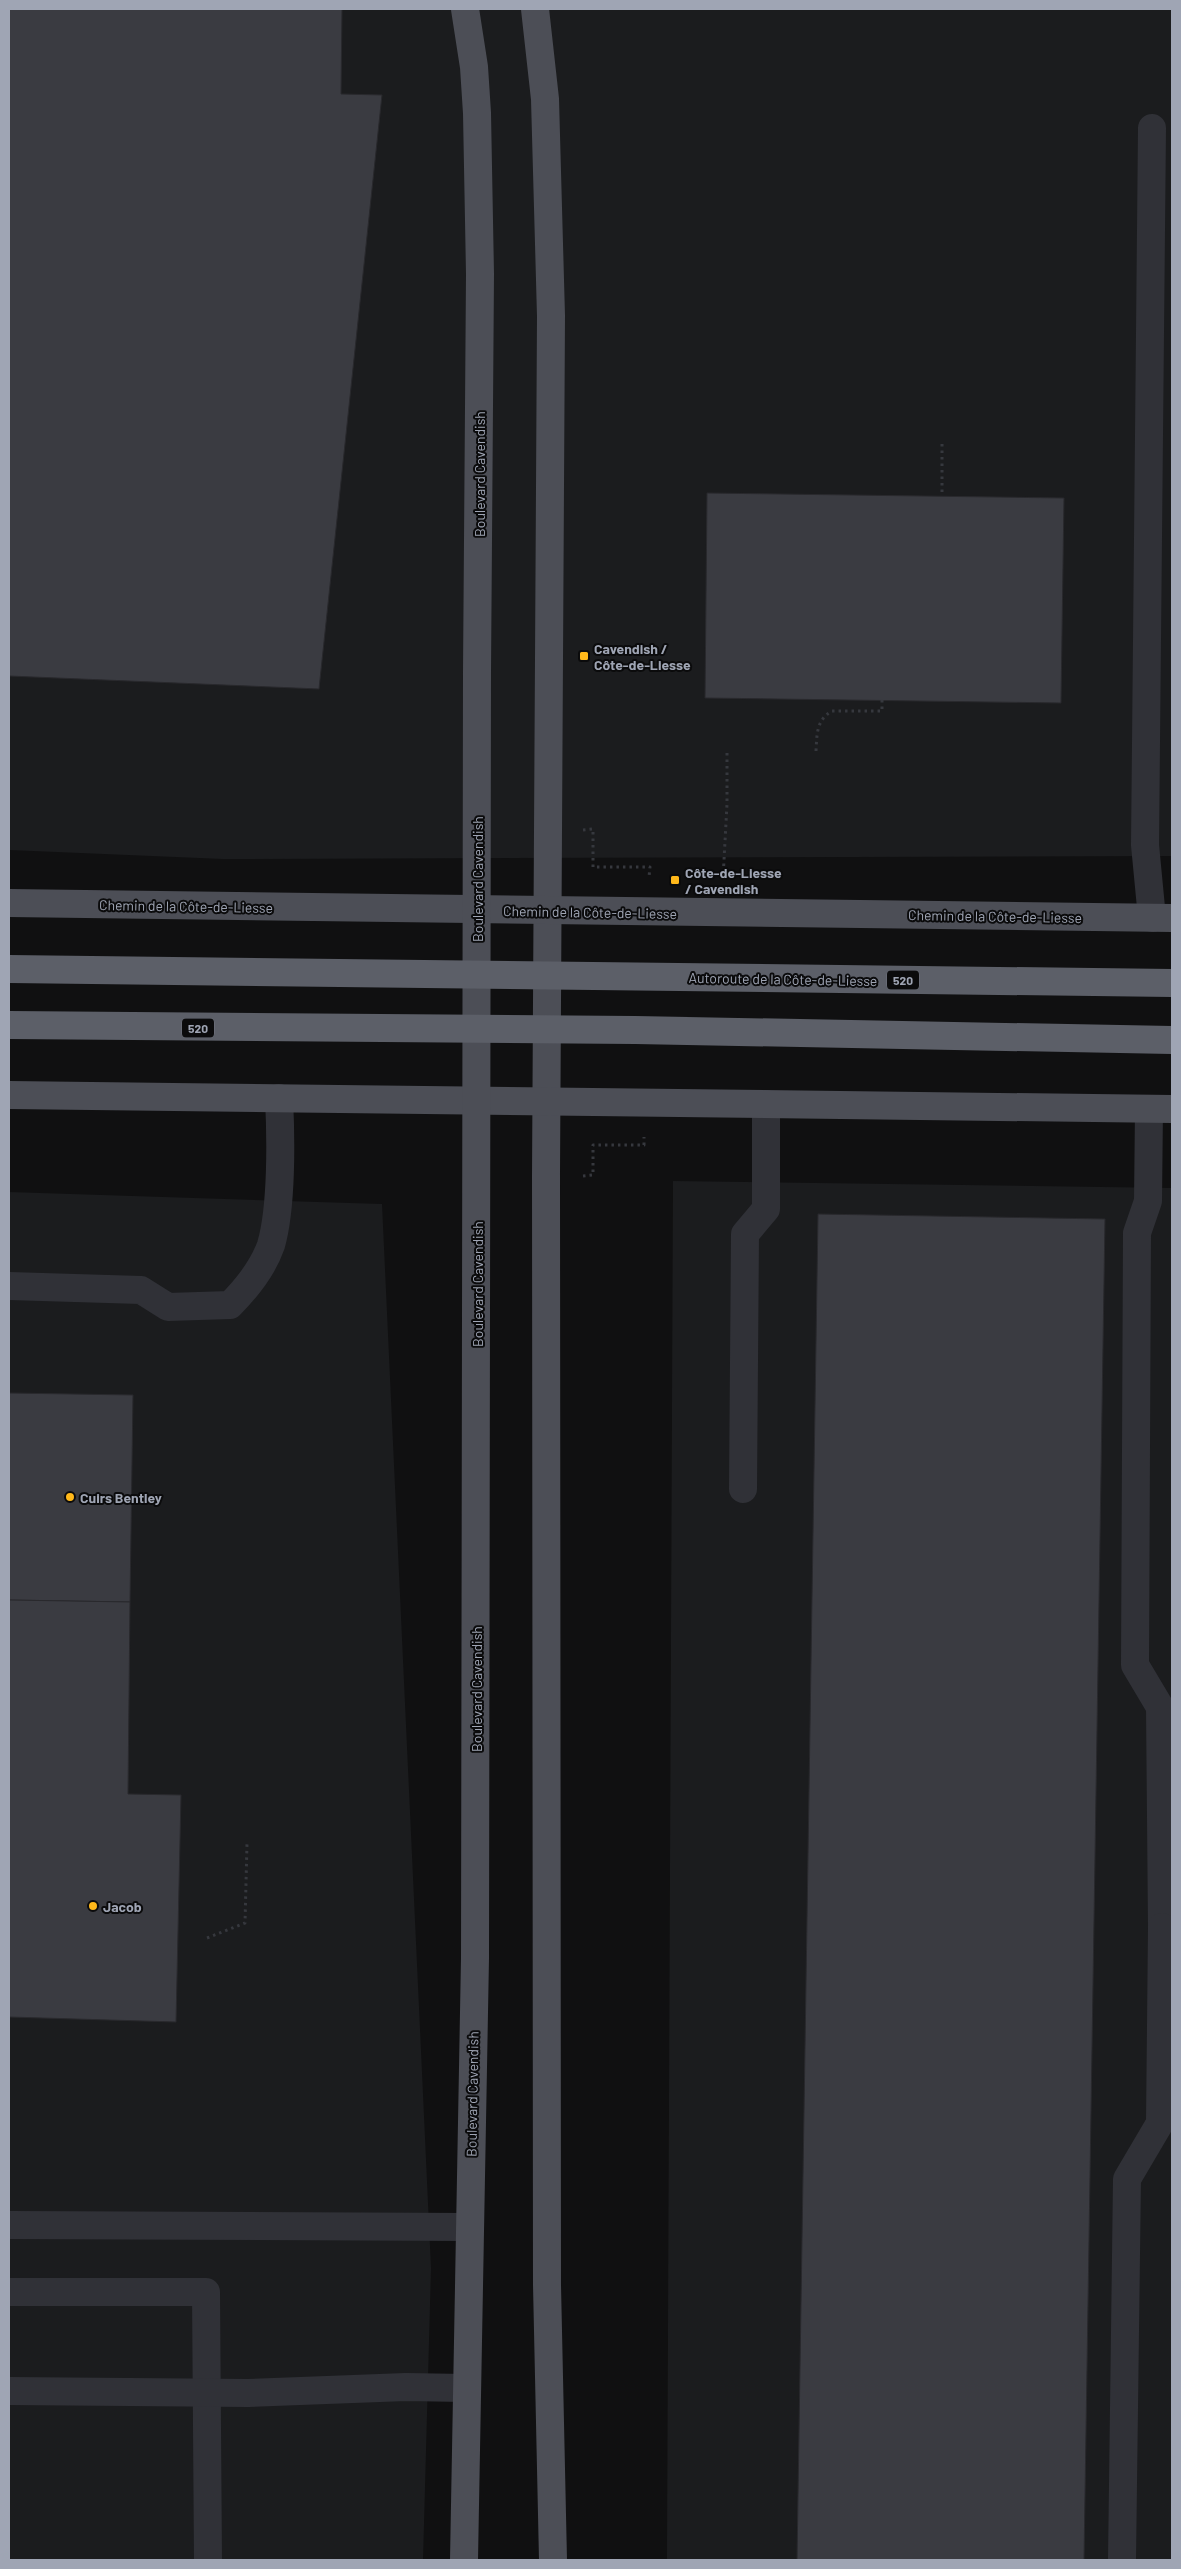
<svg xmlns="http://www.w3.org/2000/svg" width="1181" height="2569" font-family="Barlow,sans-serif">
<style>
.built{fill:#1b1c1e}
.building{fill:#3a3b41;stroke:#29292d}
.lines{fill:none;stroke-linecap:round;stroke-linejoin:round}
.path{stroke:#36383e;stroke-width:3;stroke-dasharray:2.5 4;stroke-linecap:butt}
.minor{stroke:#303137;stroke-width:28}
.major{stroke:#4c4e56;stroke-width:28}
.highway{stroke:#5c5f68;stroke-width:28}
.poi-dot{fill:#ffb81a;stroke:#0b0b0c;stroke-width:2}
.labels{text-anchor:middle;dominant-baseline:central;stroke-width:4;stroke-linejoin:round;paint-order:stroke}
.shield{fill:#0b0b0c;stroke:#737782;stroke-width:1}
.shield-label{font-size:12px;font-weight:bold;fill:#9fa5b4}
.street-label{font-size:14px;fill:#9fa5b4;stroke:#0b0b0c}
.poi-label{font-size:14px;font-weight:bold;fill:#9fa5b4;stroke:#0b0b0c;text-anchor:start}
</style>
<rect width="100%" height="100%" fill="#101011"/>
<!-- built -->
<g class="built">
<path d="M9,9H1172V856L223,859L9,850Z"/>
<path d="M673,1181L1172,1188V2560H667Z"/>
<path d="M9,1192L382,1204L431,2268L423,2560H9Z"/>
</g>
<!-- building -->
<g class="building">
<path d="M9,9H342L341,94L382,95L319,689L9,676Z"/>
<path d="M707,493L1064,498L1061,703L705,698Z"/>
<path d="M818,1214L1105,1219L1084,2560H797Z"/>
<path d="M9,1393L133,1395L130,1602L9,1600Z"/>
<path d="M9,1600L130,1602L128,1794L181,1795L176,2022L9,2017Z"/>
</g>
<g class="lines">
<!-- path -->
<g class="path">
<path d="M942,444V496"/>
<path d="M816,751C817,735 816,720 832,711H882V700"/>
<path d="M583,830L593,829V867H650L649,877"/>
<path d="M723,879L727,804V750"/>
<path d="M583,1176L593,1175V1145H644V1137"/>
<path d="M207,1938L245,1923L247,1843"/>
</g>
<!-- minor -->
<g class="minor">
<path d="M1152,918L1145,845L1152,128"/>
<path d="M1149,1109L1148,1201L1137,1233L1135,1665L1160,1707L1162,1927H1172"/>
<path d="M9,1286L141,1290L168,1307L230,1305C247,1288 263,1268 271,1245C282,1207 281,1138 279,1098"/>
<path d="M743,1489L745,1234L766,1209V1104"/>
<path d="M9,2225L470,2227"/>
<path d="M9,2292H206L208,2560"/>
<path d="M9,2391L248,2393L406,2387L465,2388"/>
<path d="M1122,2560L1127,2179L1160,2123L1162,1927"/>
</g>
<!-- major -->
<g class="major">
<path d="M535,9L545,99L551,316L546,1175L547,2285L553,2560"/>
<path d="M9,903L1172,918"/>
<path d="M9,1095L1172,1109"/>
<path d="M464,2560L475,1958L477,673L480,274L477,113L474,67L465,9"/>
</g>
<!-- highway -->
<g class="highway">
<path d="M9,969L1172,983"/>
<path d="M9,1025L635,1030L1172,1040"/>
</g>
</g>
<!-- markers -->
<g class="poi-dot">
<rect x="579" y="651" width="10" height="10" rx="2.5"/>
<rect x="670" y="875" width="10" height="10" rx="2.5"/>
<circle cx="70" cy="1497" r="5"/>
<circle cx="93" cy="1906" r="5"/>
</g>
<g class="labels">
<!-- shield labels -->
<g class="shield">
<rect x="887" y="970.5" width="32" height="19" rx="4"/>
<rect x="182" y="1018.5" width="32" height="19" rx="4"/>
</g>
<g class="shield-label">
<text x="903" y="980">520</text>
<text x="198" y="1028">520</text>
</g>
<!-- street labels -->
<g class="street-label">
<text transform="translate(479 474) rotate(-90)">Boulevard Cavendish</text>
<text transform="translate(477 879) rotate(-90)">Boulevard Cavendish</text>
<text transform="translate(186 906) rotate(1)">Chemin de la Côte-de-Liesse</text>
<text transform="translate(590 912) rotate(1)">Chemin de la Côte-de-Liesse</text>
<text transform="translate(995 916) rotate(1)">Chemin de la Côte-de-Liesse</text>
<text transform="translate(783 979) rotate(1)">Autoroute de la Côte-de-Liesse</text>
<text transform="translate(477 1284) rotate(-90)">Boulevard Cavendish</text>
<text transform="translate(476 1689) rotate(-90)">Boulevard Cavendish</text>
<text transform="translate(472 2094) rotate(-89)">Boulevard Cavendish</text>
</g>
<!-- poi labels -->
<g class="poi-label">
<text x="594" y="648">Cavendish /<tspan x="594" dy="16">Côte-de-Liesse</tspan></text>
<text x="685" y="872">Côte-de-Liesse<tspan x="685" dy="16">/ Cavendish</tspan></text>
<text x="80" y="1497">Cuirs Bentley</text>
<text x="103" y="1906">Jacob</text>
</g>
</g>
<!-- border -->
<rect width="1181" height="2569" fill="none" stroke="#9fa5b4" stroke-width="20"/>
</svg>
